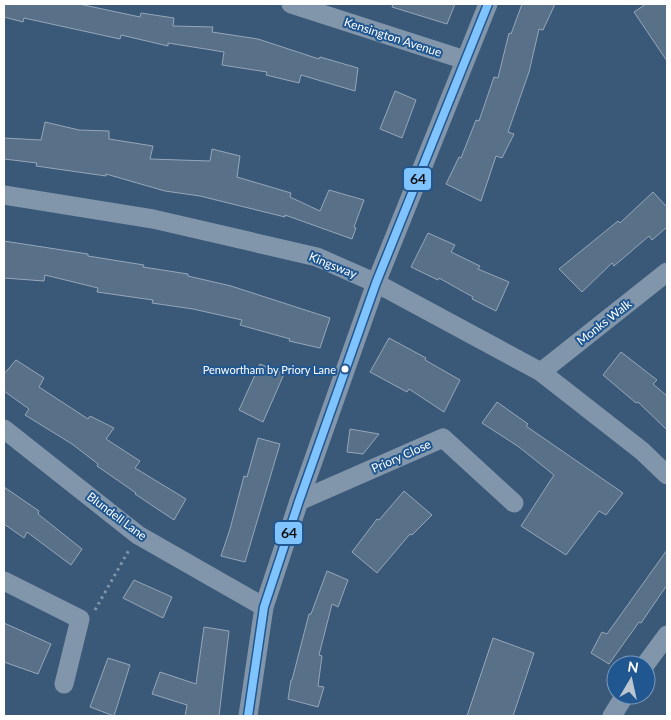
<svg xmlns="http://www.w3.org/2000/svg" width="671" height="720" font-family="Lato,sans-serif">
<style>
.building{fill:#587088;stroke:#96a7b9}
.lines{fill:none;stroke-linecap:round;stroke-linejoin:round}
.path{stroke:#8296ab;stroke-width:3;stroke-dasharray:2.5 4;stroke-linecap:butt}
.minor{stroke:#8296ab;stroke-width:19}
.bus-1-casing{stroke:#215791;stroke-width:11}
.bus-1{stroke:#80c4ff;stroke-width:8}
.bus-dot{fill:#fff;stroke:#215791;stroke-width:2}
.labels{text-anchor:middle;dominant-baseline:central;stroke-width:4;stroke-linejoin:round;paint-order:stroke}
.bus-label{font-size:11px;fill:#fff;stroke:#215791;text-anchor:end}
.street-label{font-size:12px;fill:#fff;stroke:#215791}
.line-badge{stroke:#215791;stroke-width:2}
.pale-badge-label{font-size:14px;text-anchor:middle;font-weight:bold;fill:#111}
</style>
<rect width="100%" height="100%" fill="#3a5878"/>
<!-- building -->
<g class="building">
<path d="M4,4H79L140,17L141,13L174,18L173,26L213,27L212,32L258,39L319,59L320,57L358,68L355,91L301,75L299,83L266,75L267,72L222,65L224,52L168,43V46L121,35L120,39L24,18L23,22L4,17Z"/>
<path d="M393,4H455L447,24L392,7Z"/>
<path d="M522,4H555L543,30L539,29L529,72L508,132L514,134L502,158L496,156L481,201L446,184L459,157L461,158L476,120L479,121L494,77L498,78L509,33L511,34Z"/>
<path d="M646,4H667V61L634,12Z"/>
<path d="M395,91L416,100L402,138L380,129Z"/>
<path d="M45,122L79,130L109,131V139L153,146L150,159L210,161L212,149L240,156L237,177L291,193L290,197L320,211L329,190L364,200L354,227L356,228L352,239L285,215V217L200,196L165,191L106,174V176L36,166L37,163L4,159V138L41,140Z"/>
<path d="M653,192L667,207V227L652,240L649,236L614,266L612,263L582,292L559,269L618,221L620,223Z"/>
<path d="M428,233L455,245L451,252L480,266L478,269L509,282L496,311L472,299L473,297L439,278L438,280L411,267Z"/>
<path d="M4,241L88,254V256L144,265L143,267L188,274V276L231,286L330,318L320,348L289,341L290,339L240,325L242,320L193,309L152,303L153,300L97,292L98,288L45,275L44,281L4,278Z"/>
<path d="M389,338L426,358L425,360L460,380L444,412L409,389L407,392L370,372Z"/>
<path d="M621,352L657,380L653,384L667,396V430L638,402L636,403L603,375Z"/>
<path d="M16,360L44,378L39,387L88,419L90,416L114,428L106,439L140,461L135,468L186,499L174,520L135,494L136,493L97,466L98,464L72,444L25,415L29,409L4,391V374Z"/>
<path d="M260,364L284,374L263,422L239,410Z"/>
<path d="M497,402L528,424L526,426L623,493L606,515L599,511L566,555L521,526L554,475L519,447L482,423Z"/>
<path d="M350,429L379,434L363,454L347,452Z"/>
<path d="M258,438L280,444L245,562L221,556L230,529L244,476L247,477Z"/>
<path d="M4,487L39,511L38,514L82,549L71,565L27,532L24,538L4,524Z"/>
<path d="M404,491L432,515L412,535L410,534L377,573L352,552L377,519L379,520Z"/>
<path d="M667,550V585L641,623L639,622L609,664L591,653L602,632L607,634Z"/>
<path d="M327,571L348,580L338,607L332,604L319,655L322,656L318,686L324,687L318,707L288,699L291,680H292L309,614H311Z"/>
<path d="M134,580L172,597L163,618L123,598Z"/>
<path d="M4,623L51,644L38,674L4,662Z"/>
<path d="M204,627L229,631L219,716H185L187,705L152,694L160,672L196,684Z"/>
<path d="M493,638L534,653L513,716H467Z"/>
<path d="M108,658L130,665L114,716L90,707Z"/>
</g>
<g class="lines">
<!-- path -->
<path class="path" d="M95,610L129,550"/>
<!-- minor -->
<g class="minor">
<path d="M291,4L465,60"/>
<path d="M4,195L153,219L317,257L376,283L541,372L642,451L667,475"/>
<path d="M541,372L667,272"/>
<path d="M4,429L138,535L264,607"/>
<path d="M299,501L443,438L514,503"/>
<path d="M4,581L80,619L64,684"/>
<path d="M645,665L667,635"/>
<path d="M248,716L264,607L299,501L376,283L488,4"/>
<path d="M612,716L625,695"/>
</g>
<!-- bus-1 casing -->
<g class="bus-1-casing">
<path id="bus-1" d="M248,716L264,607L299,501L376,283L488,4"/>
</g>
<!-- bus-1 -->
<use href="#bus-1" class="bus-1"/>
</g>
<!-- markers -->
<circle class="bus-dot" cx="345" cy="369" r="4.5"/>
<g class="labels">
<!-- bus labels -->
<g class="bus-label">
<text x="336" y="369">Penwortham by Priory Lane</text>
</g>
<!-- street labels -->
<g class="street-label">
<text transform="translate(393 37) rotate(18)">Kensington Avenue</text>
<text transform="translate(333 265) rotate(22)">Kingsway</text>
<text transform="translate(604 322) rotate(-38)">Monks Walk</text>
<text transform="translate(401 456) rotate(-24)">Priory Close</text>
<text transform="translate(117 516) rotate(37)">Blundell Lane</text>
</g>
</g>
<g class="line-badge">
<rect x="403" y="167" width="29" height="24" rx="5" fill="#80c4ff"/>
<rect x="274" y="521" width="29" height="24" rx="5" fill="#80c4ff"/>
</g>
<g class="pale-badge-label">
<text x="418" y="184">64</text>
<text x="289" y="538">64</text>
</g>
<!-- border -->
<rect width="671" height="720" fill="none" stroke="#ffffff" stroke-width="10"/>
<!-- north arrow -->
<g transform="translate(631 680) rotate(9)"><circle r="24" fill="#215791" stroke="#7a9abd"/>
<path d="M0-4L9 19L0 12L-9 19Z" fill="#bac5d0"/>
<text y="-8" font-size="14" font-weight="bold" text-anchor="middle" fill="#ffffff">N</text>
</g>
</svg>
